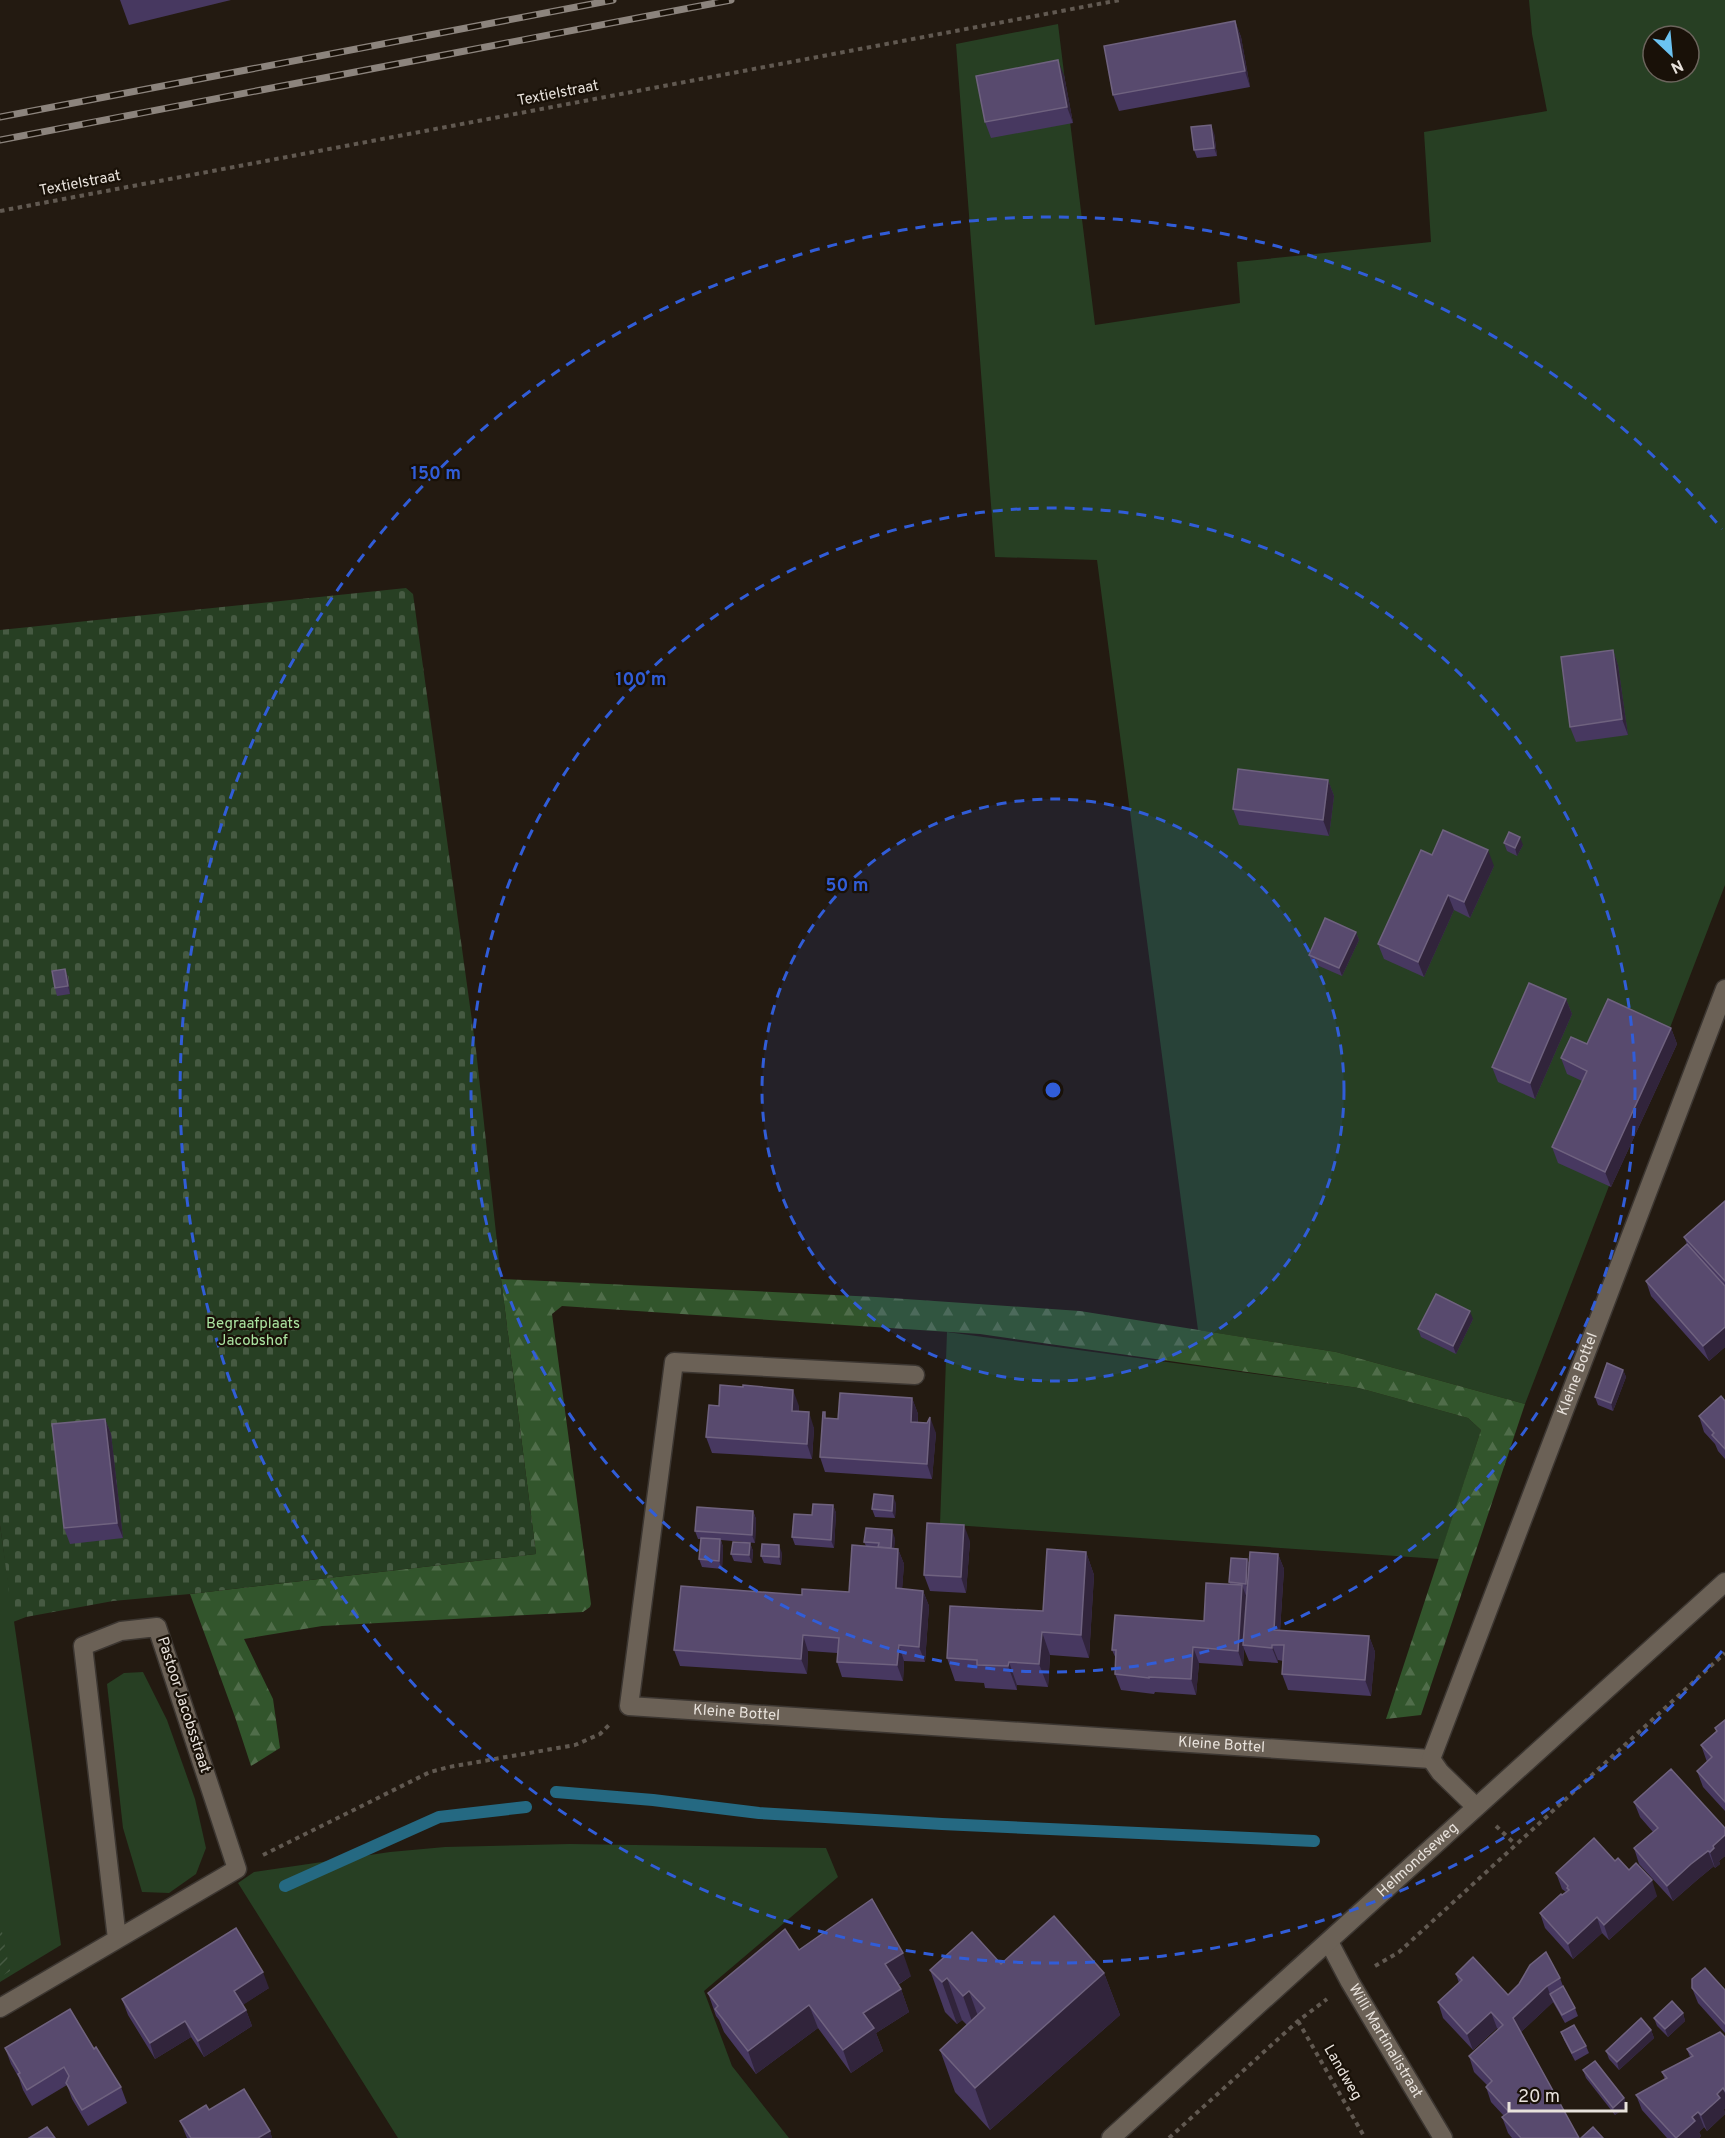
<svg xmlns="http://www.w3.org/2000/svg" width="1725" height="2138" font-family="Overpass,sans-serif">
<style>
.grass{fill:#273f23;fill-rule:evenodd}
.forest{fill:url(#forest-firs)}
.cemetery{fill:url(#cemetery-stones)}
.garden{fill:url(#garden-furrows)}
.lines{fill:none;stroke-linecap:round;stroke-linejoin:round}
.stream{stroke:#256982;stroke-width:12}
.minor-casing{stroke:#3c3631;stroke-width:21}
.path{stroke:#615951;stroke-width:4;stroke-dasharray:4.5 4.5;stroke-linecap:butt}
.minor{stroke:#6b6156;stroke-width:18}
.rail-casing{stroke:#8c847d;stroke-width:7}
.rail{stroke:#191108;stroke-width:4.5;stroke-dasharray:14;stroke-linecap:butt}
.wall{fill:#473860}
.shaded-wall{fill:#31243b}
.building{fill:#584a6e;stroke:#6f627f;stroke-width:1.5}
.ring{fill:none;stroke:#315dd8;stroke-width:3;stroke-dasharray:10 8}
.labels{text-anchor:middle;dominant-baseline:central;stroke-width:4.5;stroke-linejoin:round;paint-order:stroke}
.street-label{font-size:15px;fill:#e8e2dc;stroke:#191108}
.park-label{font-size:15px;fill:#abe4a1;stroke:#191108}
.centre{fill:#315dd8;stroke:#191108;stroke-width:3}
.ring-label{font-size:18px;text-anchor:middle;font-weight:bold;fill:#315dd8;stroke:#191108;stroke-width:4.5;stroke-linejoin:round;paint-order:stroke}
</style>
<defs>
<pattern id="forest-firs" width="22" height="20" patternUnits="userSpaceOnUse" patternTransform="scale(1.5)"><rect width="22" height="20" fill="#32552c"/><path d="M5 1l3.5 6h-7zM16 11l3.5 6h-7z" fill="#506d4a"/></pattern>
<pattern id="cemetery-stones" width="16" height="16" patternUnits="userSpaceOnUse" patternTransform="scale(1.5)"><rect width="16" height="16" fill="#273f23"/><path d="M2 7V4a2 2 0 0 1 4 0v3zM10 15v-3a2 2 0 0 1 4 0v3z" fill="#465a42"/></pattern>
<pattern id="garden-furrows" width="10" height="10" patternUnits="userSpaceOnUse" patternTransform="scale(1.5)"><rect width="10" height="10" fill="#273f23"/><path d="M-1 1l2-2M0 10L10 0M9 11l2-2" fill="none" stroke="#465a42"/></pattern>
</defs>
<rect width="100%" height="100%" fill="#231a11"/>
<!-- grass -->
<g class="grass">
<path d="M1529,0H1725V885L1525,1404L1336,1352L1198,1330L1097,560L995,557L956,44L1058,24L1095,325L1240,303L1237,262L1431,242L1424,132L1547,111L1532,34ZM1653,36H1689V72H1653Z"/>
<path d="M947,1332L1359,1388L1468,1418L1481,1430L1439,1559L940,1524Z"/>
<path d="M0,1525L61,1945L0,1982Z"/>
<path d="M143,1672L167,1720L195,1799L206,1848L196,1874L169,1893L142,1892L123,1828L107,1684L124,1673Z"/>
<path d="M570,1844L826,1848L838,1877L704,1991L732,2066L789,2138H398L238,1883L254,1872L390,1852L445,1847Z"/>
</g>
<!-- forest -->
<path class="forest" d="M501,1279L876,1297L1080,1311L1336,1352L1525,1404L1421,1715L1386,1719L1481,1430L1468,1418L1359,1388L980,1334L562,1306L552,1314L591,1604L590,1607L583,1612L322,1626L244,1639L273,1699L280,1748L251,1766L235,1717L190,1594L536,1554Z"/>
<!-- cemetery -->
<path class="cemetery" d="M406,588L413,594L476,1050L501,1279L536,1554L190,1594L113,1601L26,1617L13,1622L0,1525V630Z"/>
<!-- garden -->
<path class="garden" d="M0,1922L10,1971L0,1977Z"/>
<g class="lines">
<!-- stream -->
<g class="stream">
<path d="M556,1792L653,1800L759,1813L942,1824L1314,1841"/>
<path d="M285,1886L439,1817L526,1807"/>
</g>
<!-- minor casing -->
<g class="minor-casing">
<g id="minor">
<path id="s1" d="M915,1375L674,1362L629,1706L1431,1759"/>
<path id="s2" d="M1476,1807L1440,1772L1431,1759L1725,989"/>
<path id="s3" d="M1329,1942L1350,1982L1443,2138"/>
<path d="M0,2008L237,1869L157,1627L121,1631L83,1646L117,1939"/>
<path id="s4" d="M1111,2138L1725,1582"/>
</g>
</g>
<!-- path -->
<g class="path">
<path d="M0,211L1120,0"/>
<path d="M1496,1826L1515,1844"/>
<path d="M263,1855L430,1772L449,1767L575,1745L600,1734L609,1725"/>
<path d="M1375,1966L1399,1952L1725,1653"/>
<path d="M1298,2021L1365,2138"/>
<path d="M1169,2138L1298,2021L1327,1999"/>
</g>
<!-- minor -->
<use href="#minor" class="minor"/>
<!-- rail casing -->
<g class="rail-casing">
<g id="rail">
<path d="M0,117L613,0"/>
<path d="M0,140L731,0"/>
</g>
</g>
<!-- rail -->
<use href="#rail" class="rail"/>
</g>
<!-- wall -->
<g class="wall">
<path d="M120,0H231L129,25Z"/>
<path d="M1235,21L1241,37L1250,87L1119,111L1113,95Z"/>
<path d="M1064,75L1073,123L991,138L985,122Z"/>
<path d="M1214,133L1217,156L1197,158L1194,150Z"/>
<path d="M1613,650L1618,665L1628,735L1576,742L1570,727Z"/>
<path d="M1328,780L1334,796L1329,836L1239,825L1233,809Z"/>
<path d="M1504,843L1523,845L1517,856L1507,851Z"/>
<path d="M1432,855L1494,866L1470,918L1454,910L1424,977L1384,959L1378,944Z"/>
<path d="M1356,932L1359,940L1342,976L1312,963L1309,955Z"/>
<path d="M68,977L70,994L57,996L55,988Z"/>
<path d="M1566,999L1572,1014L1535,1099L1498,1082L1492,1067Z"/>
<path d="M1671,1028L1677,1044L1611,1187L1558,1163L1552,1147L1582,1081L1567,1074L1561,1058Z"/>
<path d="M1725,1201V1347L1709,1361L1651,1296L1646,1281L1687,1244L1684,1237Z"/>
<path d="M1473,1319L1456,1354L1421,1337L1418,1329Z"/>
<path d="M1623,1370L1626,1377L1613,1411L1598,1405L1595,1397Z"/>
<path d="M912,1398L918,1414V1423L936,1433L932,1479L825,1472L820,1457L827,1418L838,1419Z"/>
<path d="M1725,1401V1459L1718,1451L1715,1444L1704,1432L1699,1416Z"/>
<path d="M719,1406H799V1411L814,1428L812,1459L712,1453L706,1437Z"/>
<path d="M105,1419L111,1434L123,1538L70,1544L64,1528Z"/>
<path d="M896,1503L895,1518L875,1517L872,1509Z"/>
<path d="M833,1505L836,1513L834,1548L795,1545L792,1537L812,1515Z"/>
<path d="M753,1511L756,1519L755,1543L721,1540L723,1547L722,1569L702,1567L699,1559L701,1539H698L695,1531Z"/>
<path d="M895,1538L894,1548L898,1549L904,1564L902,1589L923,1591L929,1606L925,1662L904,1661L903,1681L842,1677L837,1662V1653L808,1651L807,1674L680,1666L674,1650L802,1595L849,1592L866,1546L864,1542Z"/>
<path d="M970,1541L966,1593L930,1591L924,1575Z"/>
<path d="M750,1543L753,1551L752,1563L734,1561L731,1554Z"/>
<path d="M1086,1552L1094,1575L1089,1658L1050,1655L1048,1687L1017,1685V1690L985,1688L984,1683L955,1681L947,1658L1043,1611Z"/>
<path d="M782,1553L781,1565L764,1563L761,1556Z"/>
<path d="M1278,1554L1284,1569L1280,1631L1369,1636L1375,1652L1371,1696L1288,1690L1282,1674L1283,1661L1278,1660V1663L1249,1661L1244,1649L1243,1666L1199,1663L1196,1695L1155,1692L1154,1694L1121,1690L1115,1674L1116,1659L1112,1650L1204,1621L1230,1584L1229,1582L1247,1559L1249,1563Z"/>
<path d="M1725,1720V1811L1703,1787L1697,1771L1707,1762L1701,1745L1717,1732L1715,1728Z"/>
<path d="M1634,1802L1725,1828V1856L1719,1861L1720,1864L1715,1868L1714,1866L1697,1880L1673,1901L1639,1864L1634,1848L1653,1832L1640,1817Z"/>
<path d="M1615,1861L1629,1870L1657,1896L1609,1940L1602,1933L1573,1959L1545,1928L1540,1913L1566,1892L1562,1889L1556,1873Z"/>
<path d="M1001,1964L1104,1973L1120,2015L990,2130L955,2092L940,2050L967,2025L962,2020L957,2024L945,2012L930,1970Z"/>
<path d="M1456,1974L1508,1995L1560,1978L1563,1986L1575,2008L1578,2016L1565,2023L1553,2002L1521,2032L1579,2138H1512L1508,2133L1502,2117L1504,2116L1491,2102L1486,2087L1487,2085L1474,2072L1469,2056L1498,2029L1497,2028L1473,2050L1443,2018L1438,2002L1459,1983Z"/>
<path d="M911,1976L898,1985L901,1989L909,2012L876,2033L883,2051L851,2073L818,2028L756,2074L724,2032L719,2020L716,2016L708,1993Z"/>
<path d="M269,1988L242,2005L246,2010L252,2026L204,2057L191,2037L155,2059L128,2015L122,1999Z"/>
<path d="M1692,1988L1725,1990V2033L1698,2003Z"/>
<path d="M1683,2013L1685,2021L1668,2037L1657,2026L1654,2018Z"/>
<path d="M1651,2030L1654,2038L1619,2070L1609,2059L1606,2051Z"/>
<path d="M1561,2032L1586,2046L1589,2053L1575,2061L1564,2040Z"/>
<path d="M1725,2037V2108L1724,2109L1725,2114L1707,2131L1704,2127L1699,2132L1701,2136L1699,2138H1667L1642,2110L1636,2095L1665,2080L1662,2072L1690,2057L1687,2049Z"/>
<path d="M5,2048L94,2049L121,2087L127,2103L88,2126L72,2099L67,2085L32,2106L23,2090L19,2078L11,2064Z"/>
<path d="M1583,2070L1624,2098L1627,2106L1615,2115L1586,2078Z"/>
<path d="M180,2121L270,2131L272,2138H187Z"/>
</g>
<!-- shaded-wall -->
<g class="shaded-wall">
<path d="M1235,21L1241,37L1250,87L1245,71Z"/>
<path d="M1058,60L1064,75L1073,123L1067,107Z"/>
<path d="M1211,125L1214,133L1217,156L1214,148Z"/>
<path d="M1613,650L1618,665L1628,735L1622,719Z"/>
<path d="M1328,780L1334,796L1329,836L1323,820Z"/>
<path d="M1520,837L1523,845L1517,856L1515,848Z"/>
<path d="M1488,850L1494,866L1470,918L1464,902Z"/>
<path d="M1448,895L1454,910L1424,977L1418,962Z"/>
<path d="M1356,932L1359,940L1342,976L1339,968Z"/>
<path d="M65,969L68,977L70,994L68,986Z"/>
<path d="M1566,999L1572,1014L1535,1099L1530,1083Z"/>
<path d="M1671,1028L1677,1044L1611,1187L1605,1172Z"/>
<path d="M1470,1311L1473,1319L1456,1354L1453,1346Z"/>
<path d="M1725,1327V1347L1709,1361L1703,1346Z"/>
<path d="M1623,1370L1626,1377L1613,1411L1611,1403Z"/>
<path d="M793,1390L799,1406L798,1427L792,1411Z"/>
<path d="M912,1398L918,1414L917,1438L911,1422Z"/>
<path d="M809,1412L814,1428L812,1459L807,1444Z"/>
<path d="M930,1417L936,1433L932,1479L927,1464Z"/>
<path d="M105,1419L111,1434L123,1538L117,1523Z"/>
<path d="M893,1496L896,1503L895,1518L892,1511Z"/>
<path d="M833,1505L836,1513L834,1548L831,1540Z"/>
<path d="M753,1511L756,1519L755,1543L752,1535Z"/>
<path d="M964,1525L970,1541L966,1593L961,1577Z"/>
<path d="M892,1530L895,1538L893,1564L891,1556Z"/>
<path d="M720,1539L723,1547L722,1569L719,1561Z"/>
<path d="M750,1543L753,1551L752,1563L749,1555Z"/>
<path d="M779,1545L782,1553L781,1565L779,1557Z"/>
<path d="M898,1549L904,1564L901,1604L896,1588Z"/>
<path d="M1086,1552L1094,1575L1089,1658L1081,1635Z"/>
<path d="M1278,1554L1284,1569L1279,1646L1274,1630Z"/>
<path d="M1247,1559L1250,1567L1249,1592L1246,1584Z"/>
<path d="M1242,1585L1248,1601L1243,1645L1244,1649L1243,1666L1238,1651Z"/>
<path d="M923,1591L929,1606L925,1662L919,1647Z"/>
<path d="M1042,1632L1050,1655L1048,1687L1039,1664Z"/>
<path d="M803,1635L808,1651L807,1674L801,1659Z"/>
<path d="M1369,1636L1375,1652L1371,1696L1365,1680Z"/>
<path d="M899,1645L904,1661L903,1681L897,1665Z"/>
<path d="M1272,1645L1278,1660V1663L1272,1648Z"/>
<path d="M1193,1647L1199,1663L1196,1695L1191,1679Z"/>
<path d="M1009,1662L1017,1685V1690L1008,1666Z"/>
<path d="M1725,1835V1856L1719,1861L1720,1864L1715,1868L1710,1852L1713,1846Z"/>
<path d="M1708,1851L1714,1866L1697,1880L1673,1901L1667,1886L1691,1864Z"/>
<path d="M1652,1880L1657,1896L1609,1940L1604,1925Z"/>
<path d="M1597,1917L1602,1933L1573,1959L1568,1944Z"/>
<path d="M903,1953L911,1976L894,1987L885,1964Z"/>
<path d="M263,1972L269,1988L240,2007L234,1991Z"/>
<path d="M1104,1973L1120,2015L990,2130L975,2088Z"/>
<path d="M947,1978L962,2020L957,2024L942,1982Z"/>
<path d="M1547,1986L1553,2002L1519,2034L1513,2018Z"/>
<path d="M901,1989L909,2012L876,2033L883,2051L851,2073L843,2050L863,2013Z"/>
<path d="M969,1991L984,2033L978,2038L963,1996Z"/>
<path d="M809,2005L818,2028L756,2074L748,2051Z"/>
<path d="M246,2010L252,2026L204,2057L198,2041Z"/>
<path d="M1491,2012L1497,2028L1473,2050L1467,2034Z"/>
<path d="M1683,2013L1685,2021L1668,2037L1665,2029Z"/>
<path d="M185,2021L191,2037L155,2059L150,2043Z"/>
<path d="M1651,2030L1654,2038L1619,2070L1617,2062Z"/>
<path d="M1723,2088L1725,2094V2108L1724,2109L1725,2114L1707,2131L1701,2115L1717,2094Z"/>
<path d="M1624,2098L1627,2106L1615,2115L1613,2108Z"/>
<path d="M1698,2112L1704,2127L1699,2132L1701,2136L1699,2138H1676L1692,2117Z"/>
<path d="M270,2131L272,2138H258Z"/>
</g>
<!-- building -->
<g class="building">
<path d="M1235,21L1245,71L1113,95L1104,46Z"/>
<path d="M1058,60L1067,107L985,122L976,76Z"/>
<path d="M1211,125L1214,148L1194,150L1191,127Z"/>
<path d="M1613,650L1622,719L1570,727L1561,657Z"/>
<path d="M1238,769L1328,780L1323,820L1233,809Z"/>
<path d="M1443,830L1488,850L1464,902L1448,895L1418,962L1378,944L1421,850L1432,855Z"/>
<path d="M1509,832L1520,837L1515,848L1504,843Z"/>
<path d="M1325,918L1356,932L1339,968L1309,955Z"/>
<path d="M65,969L68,986L55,988L52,971Z"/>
<path d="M1529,983L1566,999L1530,1083L1492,1067Z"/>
<path d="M1608,999L1671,1028L1605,1172L1552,1147L1587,1071L1561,1058L1571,1037L1587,1044Z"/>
<path d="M1725,1201V1281L1684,1237Z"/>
<path d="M1687,1244L1725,1286V1327L1703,1346L1646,1281Z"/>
<path d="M1436,1294L1470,1311L1453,1346L1418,1329Z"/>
<path d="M1607,1363L1623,1370L1611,1403L1595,1397Z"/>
<path d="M720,1385L743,1387V1385L793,1390L792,1411L809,1412L807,1444L706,1437L709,1405L719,1406Z"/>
<path d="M840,1393L912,1398L911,1422L927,1423L930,1417L927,1464L820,1457L823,1412H825V1418L838,1419Z"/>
<path d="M1721,1396L1725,1401V1449L1712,1435L1714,1433L1699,1416Z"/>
<path d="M105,1419L117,1523L64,1528L52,1424Z"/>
<path d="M874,1494L893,1496L892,1511L872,1509Z"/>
<path d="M813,1504L833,1505L831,1540L792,1537L794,1514L812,1515Z"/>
<path d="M697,1507L753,1511L752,1535L695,1531Z"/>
<path d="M927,1523L964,1525L961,1577L924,1575Z"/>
<path d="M866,1528L892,1530L891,1548L878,1547L879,1543L864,1542Z"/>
<path d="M701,1538L720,1539L719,1561L699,1559Z"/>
<path d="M733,1542L750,1543L749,1555L731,1554Z"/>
<path d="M762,1544L779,1545V1557L761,1556Z"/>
<path d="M852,1545L898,1549L896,1588L923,1591L919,1647L899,1645L897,1665L837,1662L839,1638L803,1635L801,1659L674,1650L681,1586L802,1595V1589L849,1592Z"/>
<path d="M1047,1549L1086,1552L1081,1635L1042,1632L1039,1664L1009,1662L1008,1666L977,1665V1660L947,1658L950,1606L1043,1611Z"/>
<path d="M1250,1552L1278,1554L1274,1630L1369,1636L1365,1680L1282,1674L1284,1645H1272V1648L1243,1645Z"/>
<path d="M1231,1558L1247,1559L1246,1584L1229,1582Z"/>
<path d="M1206,1583L1242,1585L1238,1651L1193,1647L1191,1679L1149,1677V1678L1115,1674L1116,1650H1112L1115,1615L1204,1621Z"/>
<path d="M1725,1720V1802L1697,1771L1712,1757L1701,1745L1717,1731L1715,1728Z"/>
<path d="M1671,1769L1725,1828V1835L1713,1846L1714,1848L1710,1852L1708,1851L1691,1864L1667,1886L1634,1848L1658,1828L1634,1802Z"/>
<path d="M1594,1838L1615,1861L1618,1858L1629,1870L1636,1863L1652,1880L1604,1925L1597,1917L1568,1944L1540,1913L1561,1894L1562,1895L1569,1890L1567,1888L1568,1886L1556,1873Z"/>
<path d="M872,1899L903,1953L885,1964L901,1989L863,2013L874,2028L843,2050L809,2005L748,2051L715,2009L718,2006L708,1993L785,1929L799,1950Z"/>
<path d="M1054,1916L1104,1973L975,2088L940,2050L985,2008L969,1991L963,1996L947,1978L942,1982L930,1970L972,1932L1001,1964Z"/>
<path d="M236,1928L263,1972L234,1991L246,2010L198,2041L185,2021L150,2043L122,1999Z"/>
<path d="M1546,1952L1560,1978L1547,1986L1513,2018L1579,2138H1521L1502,2117L1509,2112L1486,2087L1492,2081L1469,2056L1503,2025L1491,2012L1467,2034L1438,2002L1462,1980L1456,1974L1473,1957L1508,1995L1519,1984L1530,1965Z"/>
<path d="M1705,1968L1725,1990V2024L1692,1988V1979Z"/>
<path d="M1563,1986L1575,2008L1562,2015L1550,1994Z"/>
<path d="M1672,2001L1683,2013L1665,2029L1654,2018Z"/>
<path d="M70,2009L94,2049L96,2047L121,2087L82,2110L66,2083L69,2076L64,2067L27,2090L18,2074L20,2073L5,2048Z"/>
<path d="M1641,2018L1651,2030L1617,2062L1606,2051Z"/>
<path d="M1574,2025L1586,2046L1572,2053L1561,2032Z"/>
<path d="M1720,2032L1725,2037V2091L1723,2088L1717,2094L1720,2098L1701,2115L1698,2112L1692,2117L1695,2121L1676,2138L1636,2095L1667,2078L1662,2072L1693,2056L1687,2049Z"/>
<path d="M1595,2061L1624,2098L1613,2108L1583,2070Z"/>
<path d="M244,2089L270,2131L258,2138H191L180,2121L206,2105L209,2110Z"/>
<path d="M47,2127L55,2138H29Z"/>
<path d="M1593,2127L1603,2138H1581Z"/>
</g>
<!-- distance rings -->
<circle cx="1053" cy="1090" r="291" fill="#315dd8" fill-opacity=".12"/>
<g class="ring">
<circle cx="1053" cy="1090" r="291"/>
<circle cx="1053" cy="1090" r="582"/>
<path d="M1722 1651A873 873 0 1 1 1722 529"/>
</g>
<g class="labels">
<!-- street labels -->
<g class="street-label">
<text transform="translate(558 94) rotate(-11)">Textielstraat</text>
<text transform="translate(80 184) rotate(-11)">Textielstraat</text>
<text stroke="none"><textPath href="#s2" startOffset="478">Kleine Bottel</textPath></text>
<text transform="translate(183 1705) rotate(72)">Pastoor Jacobsstraat</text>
<text stroke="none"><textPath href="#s1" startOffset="696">Kleine Bottel</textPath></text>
<text stroke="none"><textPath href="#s1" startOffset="1182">Kleine Bottel</textPath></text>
<text stroke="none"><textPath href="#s4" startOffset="414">Helmondseweg</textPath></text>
<text stroke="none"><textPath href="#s3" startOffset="114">Willi Martinalistraat</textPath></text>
<text transform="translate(1342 2073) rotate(60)">Landweg</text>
</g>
<!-- park labels -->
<g class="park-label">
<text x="253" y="1324">Begraafplaats<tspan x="253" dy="17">Jacobshof</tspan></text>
</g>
</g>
<circle cx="1053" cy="1090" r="9" class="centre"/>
<g class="ring-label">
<text x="436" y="479">150 m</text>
<text x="641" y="685">100 m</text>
<text x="847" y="891">50 m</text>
</g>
<!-- north arrow -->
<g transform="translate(1671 54) rotate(154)"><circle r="28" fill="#191108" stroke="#6c655d" stroke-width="1.5"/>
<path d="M0-4.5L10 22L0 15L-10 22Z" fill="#6bc3f2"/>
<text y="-9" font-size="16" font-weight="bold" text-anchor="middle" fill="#e8e2dc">N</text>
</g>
<!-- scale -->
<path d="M1509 2102v9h117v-9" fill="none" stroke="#e8e2dc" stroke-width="3"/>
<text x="1518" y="2102" font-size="18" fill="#e8e2dc" stroke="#191108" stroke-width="4.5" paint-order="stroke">20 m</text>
</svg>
